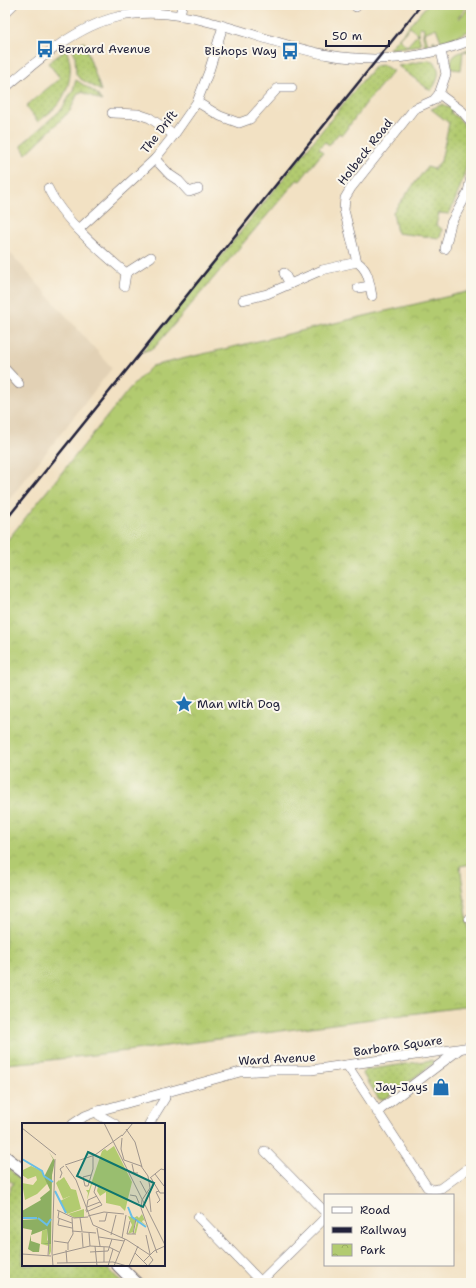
<svg xmlns="http://www.w3.org/2000/svg" width="476" height="1288" font-family="'Shantell Sans',sans-serif">
<style>
.built{fill:#e2d1b5}
.grass{fill:url(#grass-dots);stroke:#6a7656}
.park{fill:url(#park-crowns);stroke:#6a7656}
.garden{fill:#b2cb70;stroke:#6a7656}
.lines{fill:none;stroke-linecap:round;stroke-linejoin:round}
.minor-casing{stroke:#6b656b;stroke-width:10}
.major-casing{stroke:#6b656b;stroke-width:14}
.minor{stroke:#fff;stroke-width:9}
.major{stroke:#fff;stroke-width:12}
.rail{stroke:#22223b;stroke-width:2.5}
.labels{text-anchor:middle;dominant-baseline:central;stroke-width:4;stroke-linejoin:round;paint-order:stroke}
.poi-label{font-size:12px;fill:#22223b;stroke:#fbf7ec;text-anchor:start}
.street-label{font-size:12px;fill:#22223b;stroke:#fbf7ec}
.inset-river{fill:none;stroke:#69bee6;stroke-width:2}
.inset-road{fill:none;stroke:#9f958d;stroke-width:1}
.view{fill:#0f766e;fill-opacity:0.15;stroke:#0f766e;stroke-width:2}
.inset-edge{fill:none;stroke:#22223b;stroke-width:2}
</style>
<defs>
<pattern id="grass-dots" width="8" height="8" patternUnits="userSpaceOnUse"><rect width="8" height="8" fill="#b2cb70"/><path d="M2 2h.1M6 6h.1" fill="none" stroke="#99ae62" stroke-width="1.8" stroke-linecap="round"/></pattern>
<pattern id="park-crowns" width="20" height="18" patternUnits="userSpaceOnUse"><rect width="20" height="18" fill="#b2cb70"/><path d="M2 6a3 3 0 1 1 6 0M12 15a3 3 0 1 1 6 0" fill="none" stroke="#99ae62"/></pattern>
</defs>
<rect width="100%" height="100%" fill="#fbf7ec"/>
<filter id="ink" filterUnits="userSpaceOnUse"><feTurbulence type="fractalNoise" baseFrequency=".025" numOctaves="2"/><feDisplacementMap in="SourceGraphic" scale="8" xChannelSelector="R" yChannelSelector="G"/><feConvolveMatrix kernelMatrix="1 2 1 2 8 2 1 2 1" color-interpolation-filters="sRGB"/></filter>
<filter id="wash" filterUnits="userSpaceOnUse"><feTurbulence type="fractalNoise" baseFrequency=".012" numOctaves="4" result="noise"/><feDisplacementMap in="SourceGraphic" scale="16" xChannelSelector="R" yChannelSelector="G"/><feGaussianBlur stdDeviation="0.9" result="paint"/><feColorMatrix in="noise" values="0 0 0 0 0 0 0 0 0 0 0 0 0 0 0 0 0 1.4 0 .05"/><feComposite in="paint" operator="in"/></filter>
<g filter="url(#wash)">
<rect width="100%" height="100%" fill="#f2e1c3"/>
<!-- built -->
<path class="built" d="M5,247L112,368L5,505Z"/>
<!-- grass -->
<g class="grass">
<path d="M84,42L101,91L79,78L76,74L75,55L72,47Z"/>
<path d="M66,50C74,66 70,89 59,103C53,111 45,116 38,122L26,106L60,78L48,63Z"/>
<path d="M429,60L436,64C441,75 437,81 431,91L398,66Z"/>
<path d="M383,65L393,71L367,102L342,135L339,133L329,145L325,142L319,148L323,152L300,181L297,180L154,348L142,352L210,270L353,92L375,66Z"/>
<path d="M76,80L96,93L102,101L82,92L78,93L70,111L26,154L22,147V144L62,109L73,90Z"/>
<path d="M443,104L452,110L451,113C457,117 463,121 466,128C476,150 459,193 449,214L439,213L436,225L442,229L440,238L397,233L393,212L427,167L434,169L441,161L449,123L431,109Z"/>
<path d="M432,1060L434,1063L385,1099H379L363,1074L365,1070Z"/>
<path d="M6,1166L23,1182V1265H105L122,1283H5V1198L13,1183L5,1178Z"/>
</g>
<!-- park -->
<path class="park" d="M471,291V864L460,866L471,945V1006L143,1049L42,1061L5,1064V543L130,388L152,366Z"/>
<!-- garden -->
<g class="garden">
<path d="M427,5H468L458,17L459,19L471,5V30C459,36 445,41 432,43L434,40L435,43L441,41L436,28L424,33L428,44L425,45L423,35L424,28L420,27L418,34L410,27L399,39L407,46L418,34L421,45L389,49Z"/>
<path d="M471,48V52L463,51L461,70L452,69C448,54 460,53 471,48Z"/>
</g>
</g>
<g filter="url(#ink)">
<g class="lines">
<!-- minor casing -->
<g class="minor-casing">
<g id="minor">
<path d="M356,7L357,5"/>
<path d="M5,13L13,5"/>
<path d="M180,16L182,5"/>
<path d="M5,88C37,61 75,27 117,17C185,0 261,44 329,55C358,60 390,60 419,55C436,51 455,48 471,40"/>
<path d="M439,94L462,111L471,122"/>
<path d="M197,102L220,116L239,123L250,119L278,88H292"/>
<path d="M112,113L138,114L150,118L174,135"/>
<path d="M155,159L170,175L179,181L189,192L198,189"/>
<path d="M48,188C63,220 100,251 126,273L151,257"/>
<path d="M79,229L155,159L174,135L197,102L209,71L223,26"/>
<path d="M445,249L451,223L468,192L471,177"/>
<path d="M284,273L290,284"/>
<path d="M124,286L126,273"/>
<path d="M358,288L370,286"/>
<path d="M372,296C369,282 369,270 357,262L344,210L345,198L351,188L414,109L434,100L439,94L446,74L441,51"/>
<path d="M243,300L267,294L322,270L357,262"/>
<path d="M5,369L19,384"/>
<path d="M469,918L471,917"/>
<path d="M347,1065L427,1187L434,1190L441,1188L471,1166"/>
<path d="M98,1111L99,1115L115,1124"/>
<path d="M377,1112L460,1049"/>
<path d="M73,1124L85,1116L98,1111L240,1072L273,1070H311L471,1047"/>
<path d="M149,1124L165,1098L163,1093"/>
<path d="M265,1151L325,1212"/>
<path d="M198,1217L262,1283"/>
<path d="M259,1283L325,1218"/>
</g>
</g>
<!-- major casing -->
<g class="major-casing">
<g id="major">
<path d="M5,1157L23,1171"/>
<path d="M118,1265L136,1283"/>
</g>
</g>
<!-- minor -->
<use href="#minor" class="minor"/>
<!-- major -->
<use href="#major" class="major"/>
<!-- rail -->
<path class="rail" d="M5,521L421,5"/>
</g>
</g>
<!-- icons -->
<defs>
<g id="bus-bare" transform="scale(1.38)"><path d="M-5-6H5V4H4V6H2V4H-2V6H-4V4H-5ZM-3.5-4V0h7V-4ZM-3.5 1.2v1.5H-2V1.2ZM2 1.2v1.5H3.5V1.2Z" fill="#1f6fb2" stroke="#fbf7ec" stroke-width="2.5" paint-order="stroke"/></g>
<g id="sight-bare" transform="scale(1.38)"><path d="M0-6L1.8-2.2L6-1.7L2.9 1.2L3.7 5.4L0 3.3L-3.7 5.4L-2.9 1.2L-6-1.7L-1.8-2.2Z" fill="#1f6fb2" stroke="#fbf7ec" stroke-width="2.5" paint-order="stroke"/></g>
<g id="shop-bare" transform="scale(1.38)"><path d="M-5-2.5h2.3a2.7 3.5 0 0 1 5.4 0H5L5.5 6h-11ZM-1.5-2.5h3a1.5 2.3 0 0 0-3 0Z" fill="#1f6fb2" stroke="#fbf7ec" stroke-width="2.5" paint-order="stroke"/></g>
</defs>
<g fill-rule="evenodd">
<use href="#bus-bare" x="45" y="49"/>
<use href="#bus-bare" x="290" y="51"/>
<use href="#sight-bare" x="184" y="704"/>
<use href="#shop-bare" x="441" y="1087"/>
</g>
<g class="labels">
<!-- poi labels -->
<g class="poi-label">
<text x="58" y="49">Bernard Avenue</text>
<text x="277" y="51" text-anchor="end">Bishops Way</text>
<text x="197" y="704">Man with Dog</text>
<text x="428" y="1087" text-anchor="end">Jay-Jays</text>
</g>
<!-- street labels -->
<g class="street-label">
<text transform="translate(159 132) rotate(-52)">The Drift</text>
<text transform="translate(365 152) rotate(-52)">Holbeck Road</text>
<text transform="translate(398 1046) rotate(-8)">Barbara Square</text>
<text transform="translate(277 1059) rotate(-3)">Ward Avenue</text>
</g>
</g>
<!-- overview -->
<g transform="translate(22 1123)">
<rect width="143" height="143" fill="#f2e1c3"/>
<path d="M9,43L20,48L26,60L15,71L3,77L0,60L11,62L15,57L14,53L6,56L0,52L1,47ZM22,80L21,83L17,87V93L26,94V90H28L26,105L18,95L7,94L14,90ZM25,106V117L29,121V128L28,131L27,132V123L19,121L20,108Z" fill="#b2cb70"/>
<path d="M27,29L33,38L30,52L29,121H19L26,120L25,106L9,112V118L18,121L17,129H11L6,126L10,107L0,105V97L17,96L0,95V88L19,77L18,75L28,67L22,54L31,36Z" fill="#8daf62"/>
<path d="M92,23L110,59L103,88L98,83L84,80V69L78,73L75,68L76,63L70,61L65,77L66,70L64,67H67L80,28L83,26L85,28ZM37,57L39,61L44,58L49,67L48,73L41,76L34,60ZM62,86V94L53,95L46,91Z" fill="#b2cb70"/>
<path d="M42,54L49,66L54,67L59,86L45,91L38,78L48,73L44,64L40,66L38,62L37,58ZM120,91L123,98L121,97L120,99L127,104L117,98L114,110L112,111L115,98L114,95L111,109L106,111L110,102L106,93L112,95L115,93L117,95Z" fill="#b2cb70"/>
<path class="inset-river" d="M0,36L20,48L22,53L31,59M33,68L44,90M106,84L110,94L124,104M0,95H15M16,95L25,102L29,96"/>
<path class="inset-road" d="M82,0L143,122M0,5L34,32M104,6L113,19L120,44M100,13L111,0M100,15L99,26L102,37L119,43L126,53L128,65L120,77L119,85L135,130M110,41L112,50H116M43,42L73,32L100,12M44,43L54,57L71,102L105,117L128,132M133,51L142,63M69,52L61,54L63,63H66L71,46V33M38,55L40,50L38,46L42,43M128,55L139,46L143,47M129,55L138,70H143M118,58L125,71M127,69L129,89M108,72L114,73L117,80M135,80L138,77L134,69L137,68M65,84L78,79M35,87L52,95L66,94M37,88L36,95L50,100M64,88L66,77L75,73M64,89L80,82L72,69L74,62M66,93L82,89L102,91M58,95L60,108M37,96L36,102L50,105M77,98H83L85,90M108,98L105,111H114M75,105L78,123M50,108L74,110M60,110L61,124M67,110L68,123M111,111L114,96M89,112L94,92M124,112L128,131M77,114L102,118M100,115L104,92M32,118L46,120M73,123L75,143M116,123L113,130L126,143M82,124V139M44,127L45,140M46,127V120L51,111L50,95M68,129L86,128L90,116M30,130L33,36M30,130L31,143M0,131L29,133M31,132L68,123L87,124L97,129M26,133L27,117M122,138L132,128L143,123M35,140L91,139L105,143M86,143L91,126M92,143L103,116M107,143L113,130M126,143L131,137L128,133"/>
<path class="view" d="M66,29L132,60L121,84L55,53Z"/>
<rect width="143" height="143" class="inset-edge"/>
</g>
<!-- margin -->
<rect width="476" height="1288" fill="none" stroke="#fbf7ec" stroke-width="20"/>
<!-- legend -->
<rect x="324" y="1194" width="130" height="72" fill="#fbf7ec" stroke="#a4a2a5"/>
<rect x="332" y="1207" width="20" height="6" fill="#ffffff" stroke="#a4a2a5"/>
<text x="360" y="1214" font-size="12" fill="#22223b">Road</text>
<rect x="332" y="1227" width="20" height="6" fill="#22223b" stroke="#a4a2a5"/>
<text x="360" y="1234" font-size="12" fill="#22223b">Railway</text>
<rect x="332" y="1244" width="20" height="12" fill="url(#park-crowns)" stroke="#a4a2a5"/>
<text x="360" y="1254" font-size="12" fill="#22223b">Park</text>
<!-- scale -->
<path d="M326 40v6h63v-6" fill="none" stroke="#22223b" stroke-width="2"/>
<text x="332" y="40" font-size="12" fill="#22223b" stroke="#fbf7ec" stroke-width="3" paint-order="stroke">50 m</text>
</svg>
